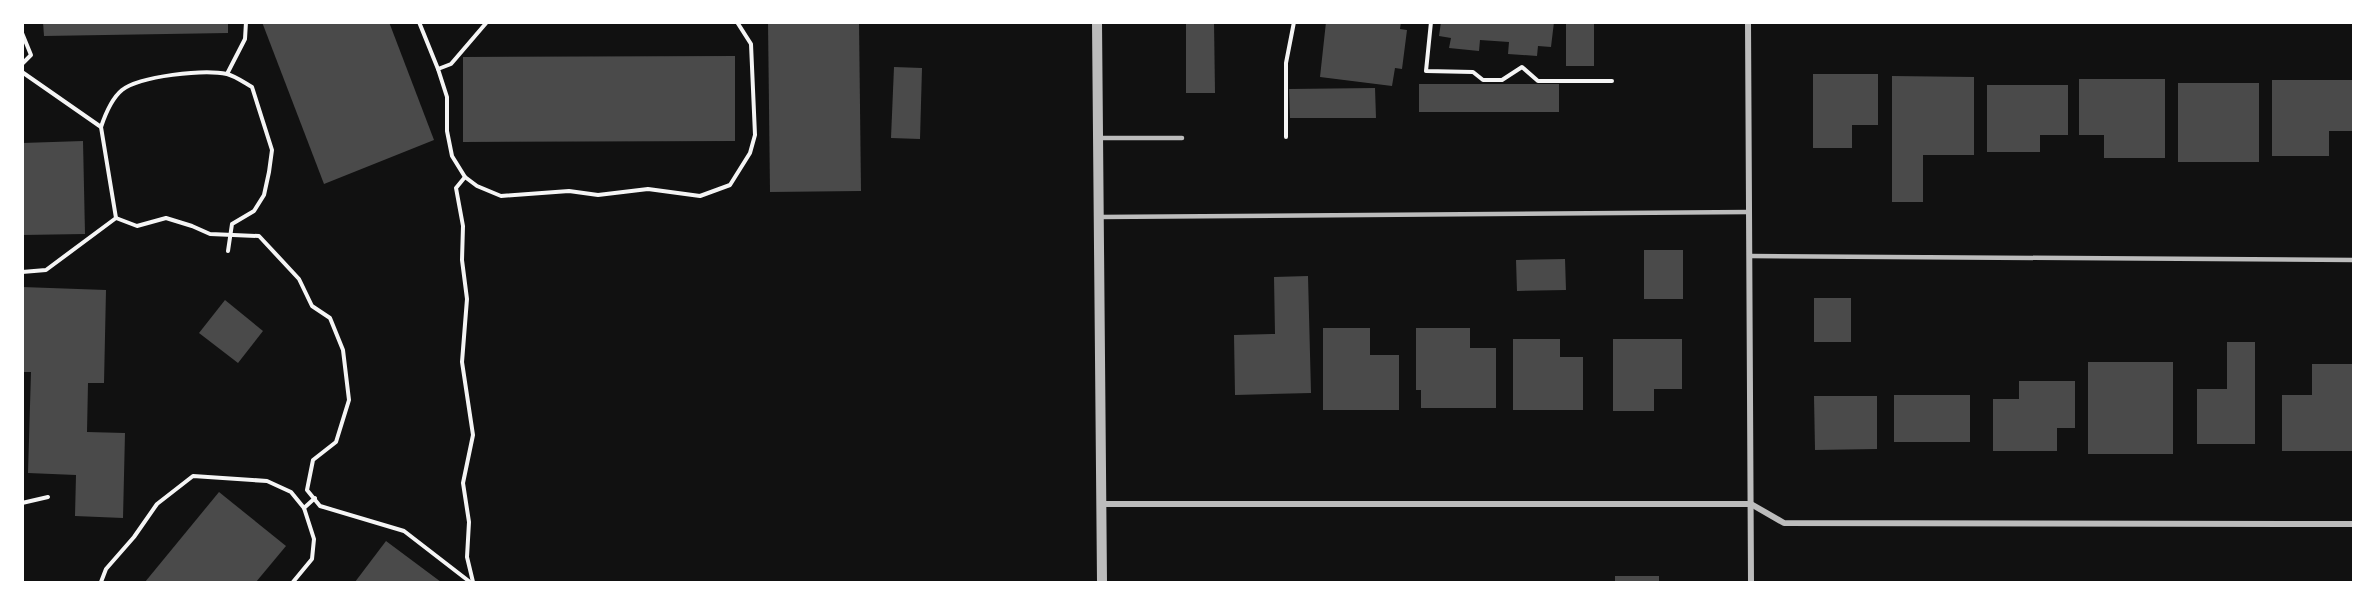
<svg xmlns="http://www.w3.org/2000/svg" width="2376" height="605" font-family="'Roboto Serif',serif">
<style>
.building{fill:#4a4a4a}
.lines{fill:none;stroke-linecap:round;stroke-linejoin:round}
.path{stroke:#f5f5f5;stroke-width:4}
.service{stroke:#bcbcbc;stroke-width:4.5}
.minor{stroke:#bcbcbc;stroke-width:6}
.tertiary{stroke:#bcbcbc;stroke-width:10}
</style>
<rect width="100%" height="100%" fill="#111"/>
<!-- building -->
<g class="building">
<path d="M43,22H228V33L44,36Z"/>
<path d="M262,22H389L434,140L324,184Z"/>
<path d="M768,22H859L861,191L770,192Z"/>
<path d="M1186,22H1214L1215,93H1186Z"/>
<path d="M1326,22H1401L1400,29L1407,30L1402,69L1395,68L1392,86L1320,77Z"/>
<path d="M1441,22H1554L1551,47L1538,46L1537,56L1508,54L1509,42L1480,40L1479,51L1449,48L1451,38L1439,36Z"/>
<rect x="1566" y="22" width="28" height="44"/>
<path d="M735,56V141L463,142V57Z"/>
<path d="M894,67L922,68L920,139L891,138Z"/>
<path d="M1813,74H1878V125H1852V148H1813Z"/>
<path d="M1892,76L1974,77V155H1923V202H1892Z"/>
<path d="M2079,79H2165V158H2104V135H2079Z"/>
<path d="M2272,80H2354V131H2329V156H2272Z"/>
<rect x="2178" y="83" width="81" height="79"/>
<rect x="1419" y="84" width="140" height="28"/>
<path d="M1987,85H2068V135H2040V152H1987Z"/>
<path d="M1375,88L1376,118H1290L1289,89Z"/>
<path d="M83,141L85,234L22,235V143Z"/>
<rect x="1644" y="250" width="39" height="49"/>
<path d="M1565,259L1566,290L1517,291L1516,260Z"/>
<path d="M1308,276L1311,393L1235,395L1234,335L1275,334L1274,277Z"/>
<path d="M22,287L106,290L104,383H88L87,432L125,433L123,518L75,516L76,475L28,473L31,372H22Z"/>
<rect x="1814" y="298" width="37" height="44"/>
<path d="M225,300L263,331L238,363L199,333Z"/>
<path d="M1323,328H1370V355H1399V410H1323Z"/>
<path d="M1416,328H1470V348H1496V408H1421V390H1416Z"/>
<path d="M1513,339H1560V357H1583V410H1513Z"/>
<path d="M1613,339H1682V389H1654V411H1613Z"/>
<path d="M2227,342H2255V444H2197V389H2227Z"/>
<rect x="2088" y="362" width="85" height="92"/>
<path d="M2312,364H2354V451H2282V395H2312Z"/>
<path d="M2019,381H2075V428H2057V451H1993V399H2019Z"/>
<rect x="1894" y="395" width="76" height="47"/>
<path d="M1814,396H1877V449L1815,450Z"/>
<path d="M219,492L286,546L256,582H145Z"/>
<path d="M386,541L441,582H355Z"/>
<rect x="1615" y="576" width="44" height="6"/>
</g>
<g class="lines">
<!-- path -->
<g class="path">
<path d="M419,22L438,69"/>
<path d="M487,22L451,64L438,69L447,97V131L452,156L465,177L477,186L501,196L569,191L598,195L648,189L700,196L730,185L750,153L755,135L751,44L737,22"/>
<path d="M1431,22L1426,71L1473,72L1483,80H1502L1522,67L1538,81H1612"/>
<path d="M22,33L31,55L22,64"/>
<path d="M22,72L101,127L116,218L46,270L22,272"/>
<path d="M227,74L245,39L246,22"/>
<path d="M101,127C105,115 111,99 122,90C140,76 204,69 227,74C235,76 245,83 252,87L272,150L269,172L264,195L254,211L232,224L228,251"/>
<path d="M1286,137V63L1294,22"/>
<path d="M465,177L456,188L463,226L462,260L467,299L462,362L473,435L463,483L469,522L467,557L473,582"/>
<path d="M116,218L137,226L166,218L192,226L210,234L259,236L299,279L312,306L330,318L343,350L349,400L336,442L313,460L307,490L320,506L404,531L470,582"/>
<path d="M22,503L48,497"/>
<path d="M101,582L106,569L134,537L157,504L193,476L267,481L291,492L304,508"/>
<path d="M293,582L312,559L314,539L304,508L315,498"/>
</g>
<!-- service -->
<g class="service">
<path d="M1098,138H1182"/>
<path d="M1099,217L1749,212"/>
<path d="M1750,256L2354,260"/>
</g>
<!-- minor -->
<g class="minor">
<path d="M1748,22L1751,582"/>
<path d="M1102,504H1751L1784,523L2354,524"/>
</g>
<!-- tertiary -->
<path class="tertiary" d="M1097,22L1102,582"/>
</g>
<!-- border -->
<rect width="2376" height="605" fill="none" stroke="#ffffff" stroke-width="48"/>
</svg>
